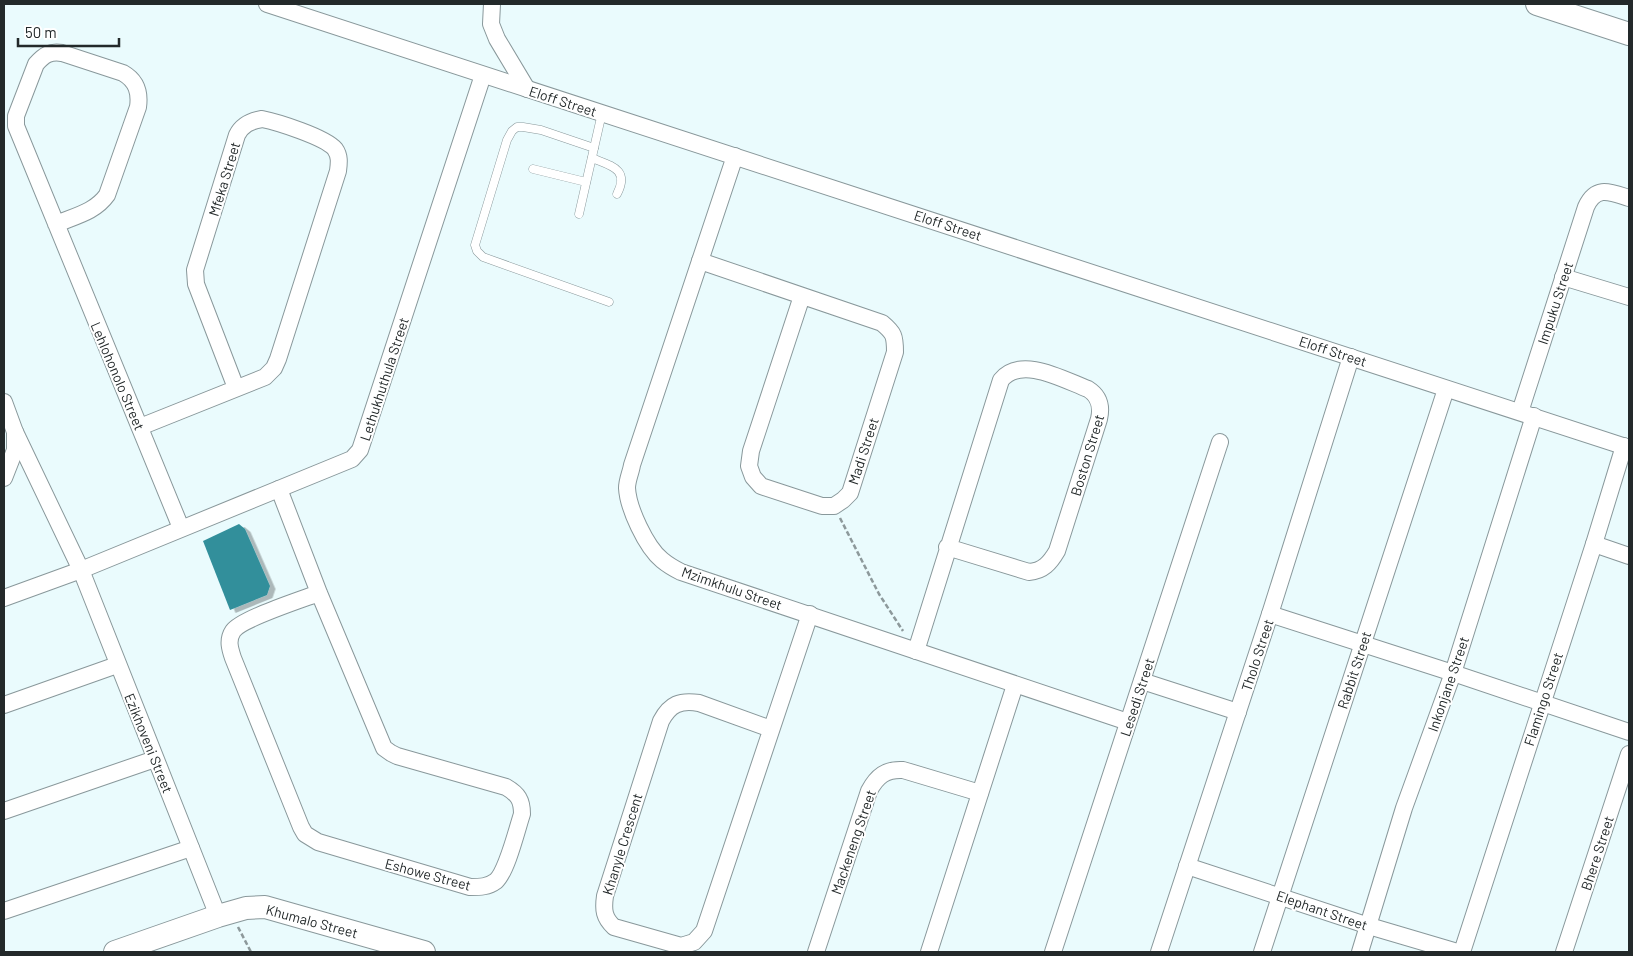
<svg xmlns="http://www.w3.org/2000/svg" width="1633" height="956" font-family="Barlow,sans-serif">
<style>
.building{fill:#328f9b;filter:url(#shadow)}
.lines{fill:none;stroke-linecap:round;stroke-linejoin:round}
.lane-casing{stroke:#89989b;stroke-width:9}
.street-casing{stroke:#89989b;stroke-width:18}
.secondary-casing{stroke:#89989b;stroke-width:24}
.path{stroke:#8d999b;stroke-width:2.5;stroke-dasharray:5 2.5;stroke-linecap:butt}
.lane{stroke:#fff;stroke-width:8}
.street{stroke:#fff;stroke-width:16}
.secondary{stroke:#fff;stroke-width:22}
.labels{text-anchor:middle;dominant-baseline:central;stroke-width:4;stroke-linejoin:round;paint-order:stroke}
.street-label{font-size:14px;fill:#23292a;stroke:#fff}
</style>
<defs>
<filter id="shadow"><feDropShadow dx="5.5" dy="3" stdDeviation="0" flood-color="#0004"/></filter>
</defs>
<rect width="100%" height="100%" fill="#eafbfd"/>
<!-- building -->
<path class="building" d="M239,524L245,529L270,586L267,595L230,610L203,541Z"/>
<g class="lines">
<!-- lane casing -->
<g class="lane-casing">
<g id="lane">
<path d="M594,148L541,130L523,127H517L512,131L507,140L475,245L477,251L483,257L609,302"/>
<path d="M592,158C611,166 630,169 617,194"/>
<path d="M533,169L586,182"/>
<path d="M579,214L602,113"/>
</g>
</g>
<!-- street casing -->
<g class="street-casing">
<g id="street">
<path d="M267,4L1629,448"/>
<path d="M492,4L491,24L497,39L527,89"/>
<path d="M735,156L632,465C631,472 627,480 627,488C628,508 646,547 662,560C668,565 675,569 681,572L1128,722"/>
<path d="M56,224C75,216 95,212 107,195L138,107C140,93 137,81 123,73L62,53C50,51 44,55 36,64L16,116V126L181,528"/>
<path d="M700,261L882,323C894,333 895,336 895,352L850,493L843,500L834,506H822L761,486L753,477L749,466L751,451L802,296"/>
<path d="M1563,277L1629,297"/>
<path d="M4,402L15,432L81,570L218,916"/>
<path d="M1520,412L1586,207C1596,185 1610,192 1629,198"/>
<path d="M140,427L265,377L274,368L278,359L338,171C339,163 340,156 335,149C325,137 277,122 262,119C250,121 242,125 237,135L195,270L196,284L236,388"/>
<path d="M4,478L15,450V432"/>
<path d="M279,489L319,593L384,748L391,753L397,756L506,787C518,794 522,800 522,814C517,829 507,871 496,881C488,887 480,887 470,887L318,842L305,834L301,827L233,658C230,649 227,640 233,631C241,619 303,599 319,593"/>
<path d="M1594,544L1629,556"/>
<path d="M4,598L81,570L352,459L360,450L483,75"/>
<path d="M1270,614L1453,673L1629,732"/>
<path d="M916,651L1001,380C1021,355 1064,380 1088,389C1099,396 1102,406 1099,419L1057,551C1050,563 1043,571 1029,572L947,547"/>
<path d="M1142,681L1238,712"/>
<path d="M4,705L117,665"/>
<path d="M771,729L699,703C680,700 670,704 661,721L605,896C603,910 604,918 614,927L681,946L694,942L704,931L810,614"/>
<path d="M4,811L155,759"/>
<path d="M1187,866L1369,926L1457,952"/>
<path d="M4,911L191,848"/>
<path d="M816,952L869,791C877,776 886,769 903,770L980,793"/>
<path d="M929,952L1015,685"/>
<path d="M1053,952L1220,442"/>
<path d="M1159,952L1270,614L1351,357"/>
<path d="M1262,952L1446,389"/>
<path d="M1360,952L1404,808L1453,673L1534,416"/>
<path d="M1462,952L1594,544L1624,446"/>
<path d="M1564,952L1629,754"/>
</g>
</g>
<!-- secondary casing -->
<g class="secondary-casing">
<g id="secondary">
<path d="M1537,4L1629,34"/>
<path d="M115,952L218,916L246,908L265,907L424,952"/>
</g>
</g>
<!-- path -->
<g class="path">
<path d="M840,518L879,594L903,631"/>
<path d="M238,927L251,952"/>
</g>
<!-- lane -->
<use href="#lane" class="lane"/>
<!-- street -->
<use href="#street" class="street"/>
<!-- secondary -->
<use href="#secondary" class="secondary"/>
</g>
<g class="labels">
<!-- street labels -->
<g class="street-label">
<text transform="translate(563 101) rotate(18)">Eloff Street</text>
<text transform="translate(224 179) rotate(-73)">Mfeka Street</text>
<text transform="translate(948 225) rotate(18)">Eloff Street</text>
<text transform="translate(1555 303) rotate(-72)">Impuku Street</text>
<text transform="translate(1333 351) rotate(18)">Eloff Street</text>
<text transform="translate(118 376) rotate(67)">Lehlohonolo Street</text>
<text transform="translate(384 379) rotate(-72)">Lethukhuthula Street</text>
<text transform="translate(863 451) rotate(-72)">Madi Street</text>
<text transform="translate(1087 455) rotate(-73)">Boston Street</text>
<text transform="translate(732 588) rotate(19)">Mzimkhulu Street</text>
<text transform="translate(1257 655) rotate(-72)">Tholo Street</text>
<text transform="translate(1354 670) rotate(-72)">Rabbit Street</text>
<text transform="translate(1448 684) rotate(-71)">Inkonjane Street</text>
<text transform="translate(1137 697) rotate(-72)">Lesedi Street</text>
<text transform="translate(1543 699) rotate(-72)">Flamingo Street</text>
<text transform="translate(149 743) rotate(68)">Ezikhoveni Street</text>
<text transform="translate(853 842) rotate(-71)">Mackeneng Street</text>
<text transform="translate(622 844) rotate(-73)">Khanyle Crescent</text>
<text transform="translate(1597 853) rotate(-72)">Bhere Street</text>
<text transform="translate(428 874) rotate(15)">Eshowe Street</text>
<text transform="translate(1322 910) rotate(19)">Elephant Street</text>
<text transform="translate(312 921) rotate(15)">Khumalo Street</text>
</g>
</g>
<!-- border -->
<rect width="1633" height="956" fill="none" stroke="#23292a" stroke-width="10"/>
<!-- scale -->
<path d="M18 38v8h101v-8" fill="none" stroke="#23292a" stroke-width="2.5"/>
<text x="25" y="38" font-size="15" fill="#23292a" stroke="#ffffff" stroke-width="4" paint-order="stroke">50 m</text>
</svg>
